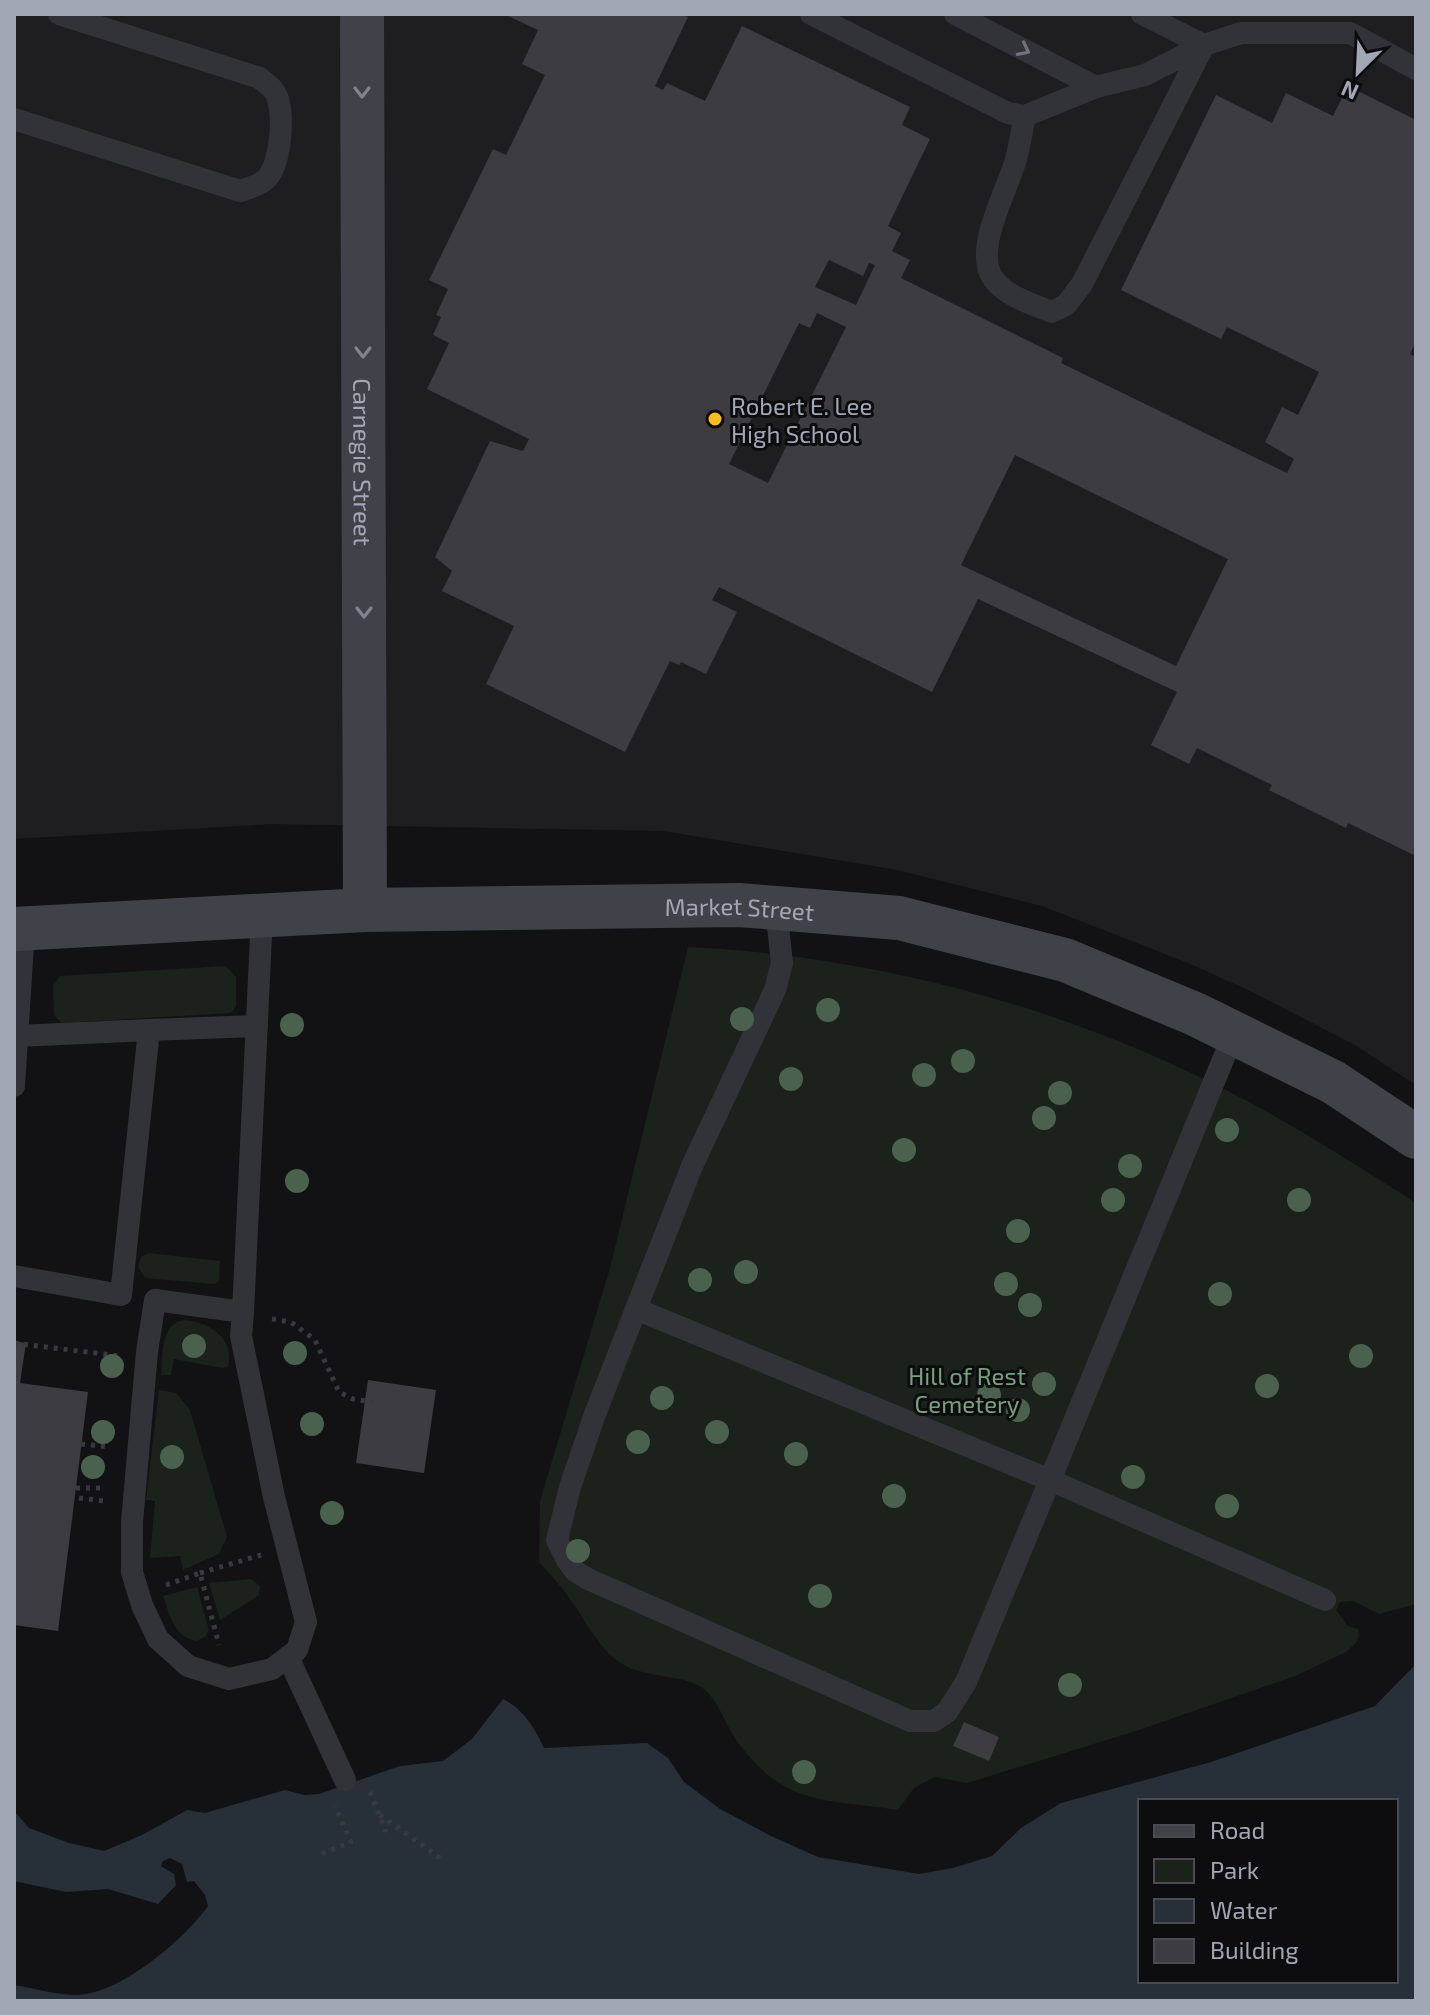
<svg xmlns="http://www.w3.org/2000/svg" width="1430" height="2015" font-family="'Exo 2',sans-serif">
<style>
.built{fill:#1e1e21}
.green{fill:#1a221b}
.water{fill:#273038;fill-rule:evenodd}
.building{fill:#3c3c41;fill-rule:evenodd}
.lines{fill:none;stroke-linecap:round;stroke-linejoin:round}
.path{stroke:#383a40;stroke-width:5;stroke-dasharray:4 6;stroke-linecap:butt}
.lane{stroke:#323339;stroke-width:22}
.secondary{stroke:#404249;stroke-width:44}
.tree{fill:#4a614d}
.oneway{stroke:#70737d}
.oneway2{stroke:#80848f}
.poi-dot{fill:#ffba1e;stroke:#0d0d0f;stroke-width:3}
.labels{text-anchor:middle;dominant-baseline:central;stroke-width:6;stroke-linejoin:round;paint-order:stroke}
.poi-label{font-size:24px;fill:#a2a7b5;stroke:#0d0d0f;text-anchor:start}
.street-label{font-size:24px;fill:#a2a7b5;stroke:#0d0d0f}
.park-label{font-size:24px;fill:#77a27b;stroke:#0d0d0f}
</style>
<rect width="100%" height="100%" fill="#121214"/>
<!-- built -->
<path class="built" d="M14,14H1416V1085L1355,1045L1248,990L1188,963L1042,906L897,870L663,831L271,824L14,839Z"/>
<!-- green -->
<g class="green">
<path d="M688,947C859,955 1030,998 1185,1070C1266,1107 1342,1156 1416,1203V1604L1379,1614L1353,1601L1340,1602L1336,1610L1348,1626L1358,1629L1359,1636L1356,1643L1346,1652L1295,1676L1136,1731L967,1783L935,1777L914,1788L898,1810C824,1798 786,1808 737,1741C726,1726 719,1702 705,1690C686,1673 645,1680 619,1662C598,1647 585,1620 570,1599C561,1586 550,1574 539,1562L540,1501L610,1268Z"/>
<path d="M226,966L236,977V1006L231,1013L61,1023L54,1015L53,986L60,976Z"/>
<path d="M149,1253L220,1261L219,1281L215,1284L145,1278L138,1267L141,1257Z"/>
<path d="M184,1320C208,1321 236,1339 228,1367L222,1368L174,1359L171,1375H161C163,1355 160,1324 184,1320Z"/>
<path d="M159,1390L176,1393L190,1410L227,1537L219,1554L183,1570L180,1556L150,1558L155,1501L146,1500Z"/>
<path d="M251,1579L260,1586L259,1595L220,1620L209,1583Z"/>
<path d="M197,1587L209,1630L205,1637L196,1641C174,1636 170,1616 163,1596Z"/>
</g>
<!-- water -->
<path class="water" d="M1416,1664V2001H14V1985C34,1988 56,1995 76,1995C119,1995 184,1940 208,1906L205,1895L194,1881L187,1882L182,1864L170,1858L163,1861L161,1866L174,1874L176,1885L158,1904L108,1889L66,1892L14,1881V1811L29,1828L69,1843L104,1851L142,1835L187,1810L205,1813L285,1790L304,1795L319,1794L400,1766L443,1761L472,1739L503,1699C524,1710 534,1727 544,1748L647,1743L668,1758L684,1782L720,1809L771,1836L818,1857L919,1874L953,1868L992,1856L1021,1828L1061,1803L1211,1762L1375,1706ZM1140,1801H1396V1981H1140Z"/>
<!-- building -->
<g class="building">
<path d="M504,14H681L688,17L655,86L663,90L667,83L705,101L742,26L910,107L902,125L930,139L888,226L901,233L892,251L910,260L901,278L1063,358L1061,363L1287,473L1294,459L1265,442L1282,407L1298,415L1319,372L1227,327L1221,339L1121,290L1216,95L1272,123L1286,93L1333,116L1348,86L1416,120V342L1410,354L1416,357V856L1348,823L1346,828L1269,790L1272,785L1197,748L1189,764L1151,745L1177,692L978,599L932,692L719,587L712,600L737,612L706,674L681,662L679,665L670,661L625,752L486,684L514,626L442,591L452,571L435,557L490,441L523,451L529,439L427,389L449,343L433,335L441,317L436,315L448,289L429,280L493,149L506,155L545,75L522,64L538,30ZM829,260L863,276L869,263L875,265L856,305L815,287ZM817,313L846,327L768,483L729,464L799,323L810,328ZM1015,455L1228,559L1176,666L961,565Z"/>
<path d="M14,1341L26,1343L20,1383L88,1392L58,1631L14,1625Z"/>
<path d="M368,1380L436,1390L424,1473L356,1463Z"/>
<path d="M964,1722L999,1737L989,1761L953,1746Z"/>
</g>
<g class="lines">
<!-- path -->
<g class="path">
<path d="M272,1319L291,1322L315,1340L339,1392L353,1399L372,1402"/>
<path d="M14,1343L119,1356"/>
<path d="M81,1444L110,1447"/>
<path d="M76,1488H106"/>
<path d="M79,1498L105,1501"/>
<path d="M200,1573L261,1555"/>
<path d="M166,1585L200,1573L219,1645"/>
<path d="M370,1792L386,1832"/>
<path d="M380,1815L440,1858"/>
<path d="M322,1854L351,1842L335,1806"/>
</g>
<!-- lane -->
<g class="lane">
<path d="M811,14L1008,113L1025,116L1096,87L1145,75L1204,45L1241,33H1350L1416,69"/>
<path d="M955,14L1096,87"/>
<path d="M1025,116C1022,130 1020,144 1016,159C1008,189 977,242 990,273C1000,295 1032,304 1052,312L1066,305L1082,284L1204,45L1142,14"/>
<path d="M14,119L240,191C249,188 262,185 268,177C281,161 286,108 274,91C271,86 264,82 260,78L59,14"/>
<path d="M1234,1033L1050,1480L1325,1600"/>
<path d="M17,1036L149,1030"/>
<path d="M14,1086L24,929"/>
<path d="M14,1276L121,1295L149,1030L257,1026"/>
<path d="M636,1309L1050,1480L966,1682L947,1712L934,1721H910L588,1579L575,1571L567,1560L557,1540L570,1487L595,1414L692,1166L775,990L782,963L776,908"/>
<path d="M243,1312L155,1300L147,1352L132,1522V1572L142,1605L158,1639L188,1666L229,1679L272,1669L297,1650L306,1622L274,1497L241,1336L243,1312L262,916"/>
<path d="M288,1657L345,1780"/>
</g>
<!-- secondary -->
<g class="secondary">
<path id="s1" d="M362,14L365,910"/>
<path id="s2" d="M14,929L365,910L739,905L899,918L1065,960L1195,1014L1333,1082L1416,1137"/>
</g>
</g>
<!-- trees -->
<g class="tree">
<circle cx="828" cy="1010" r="12"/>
<circle cx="742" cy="1019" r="12"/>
<circle cx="292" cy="1025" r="12"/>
<circle cx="963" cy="1061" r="12"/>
<circle cx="924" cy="1075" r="12"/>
<circle cx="791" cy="1079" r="12"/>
<circle cx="1060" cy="1093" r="12"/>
<circle cx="1044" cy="1118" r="12"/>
<circle cx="1227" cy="1130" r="12"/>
<circle cx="904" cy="1150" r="12"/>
<circle cx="1130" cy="1166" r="12"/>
<circle cx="297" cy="1181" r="12"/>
<circle cx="1113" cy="1200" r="12"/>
<circle cx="1299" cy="1200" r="12"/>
<circle cx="1018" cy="1231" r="12"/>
<circle cx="746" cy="1272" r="12"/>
<circle cx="700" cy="1280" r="12"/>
<circle cx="1006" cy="1284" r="12"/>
<circle cx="1220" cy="1294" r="12"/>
<circle cx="1030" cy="1305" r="12"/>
<circle cx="194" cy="1346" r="12"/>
<circle cx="295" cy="1353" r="12"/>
<circle cx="1361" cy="1356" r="12"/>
<circle cx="112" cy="1366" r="12"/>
<circle cx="1044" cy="1384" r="12"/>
<circle cx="1267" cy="1386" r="12"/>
<circle cx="989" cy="1395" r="12"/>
<circle cx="662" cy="1398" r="12"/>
<circle cx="1018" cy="1410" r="12"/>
<circle cx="312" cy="1424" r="12"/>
<circle cx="103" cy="1432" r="12"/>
<circle cx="717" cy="1432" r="12"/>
<circle cx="638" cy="1442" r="12"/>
<circle cx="796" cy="1454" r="12"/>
<circle cx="172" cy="1457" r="12"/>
<circle cx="93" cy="1467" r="12"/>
<circle cx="1133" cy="1477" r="12"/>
<circle cx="894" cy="1496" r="12"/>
<circle cx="1227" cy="1506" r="12"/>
<circle cx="332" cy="1513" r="12"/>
<circle cx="578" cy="1551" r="12"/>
<circle cx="820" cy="1596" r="12"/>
<circle cx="1070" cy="1685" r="12"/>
<circle cx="804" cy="1772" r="12"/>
</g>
<!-- one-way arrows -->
<defs><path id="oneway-chevron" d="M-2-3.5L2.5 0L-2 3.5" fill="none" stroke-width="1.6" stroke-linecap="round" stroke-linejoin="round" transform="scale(2)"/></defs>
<use class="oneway" href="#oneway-chevron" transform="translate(1024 50) rotate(27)"/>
<g class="oneway2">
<use href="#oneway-chevron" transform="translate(362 92) rotate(90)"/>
<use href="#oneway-chevron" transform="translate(363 352) rotate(90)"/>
<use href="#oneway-chevron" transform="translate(364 612) rotate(90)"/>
</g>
<!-- markers -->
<circle class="poi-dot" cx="715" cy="419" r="8"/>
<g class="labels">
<!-- poi labels -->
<g class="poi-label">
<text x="731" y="405">Robert E. Lee<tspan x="731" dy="28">High School</tspan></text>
</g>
<!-- street labels -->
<g class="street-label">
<text stroke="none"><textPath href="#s1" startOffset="448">Carnegie Street</textPath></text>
<text stroke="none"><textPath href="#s2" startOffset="726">Market Street</textPath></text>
</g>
<!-- park labels -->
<g class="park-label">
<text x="967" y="1375">Hill of Rest<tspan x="967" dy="28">Cemetery</tspan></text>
</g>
</g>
<!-- border -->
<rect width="1430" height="2015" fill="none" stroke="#a2a7b5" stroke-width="32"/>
<!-- legend -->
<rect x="1138" y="1799" width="260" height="184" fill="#0d0d0f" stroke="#494b51" stroke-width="2"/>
<rect x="1154" y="1825" width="40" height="12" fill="#404249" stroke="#494b51" stroke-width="2"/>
<text x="1210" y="1839" font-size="24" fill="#a2a7b5">Road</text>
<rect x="1154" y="1859" width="40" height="24" fill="#1a221b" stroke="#494b51" stroke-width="2"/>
<text x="1210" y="1879" font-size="24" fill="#a2a7b5">Park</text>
<rect x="1154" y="1899" width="40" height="24" fill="#273038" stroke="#494b51" stroke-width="2"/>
<text x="1210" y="1919" font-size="24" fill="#a2a7b5">Water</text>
<rect x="1154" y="1939" width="40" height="24" fill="#3c3c41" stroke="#494b51" stroke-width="2"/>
<text x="1210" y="1959" font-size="24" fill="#a2a7b5">Building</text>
<!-- north arrow -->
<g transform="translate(1358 72) rotate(204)" stroke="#0d0d0f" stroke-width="6" paint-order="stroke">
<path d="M0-6L14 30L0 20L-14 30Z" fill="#a2a7b5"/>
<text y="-12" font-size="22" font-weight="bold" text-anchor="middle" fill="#a2a7b5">N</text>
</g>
</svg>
